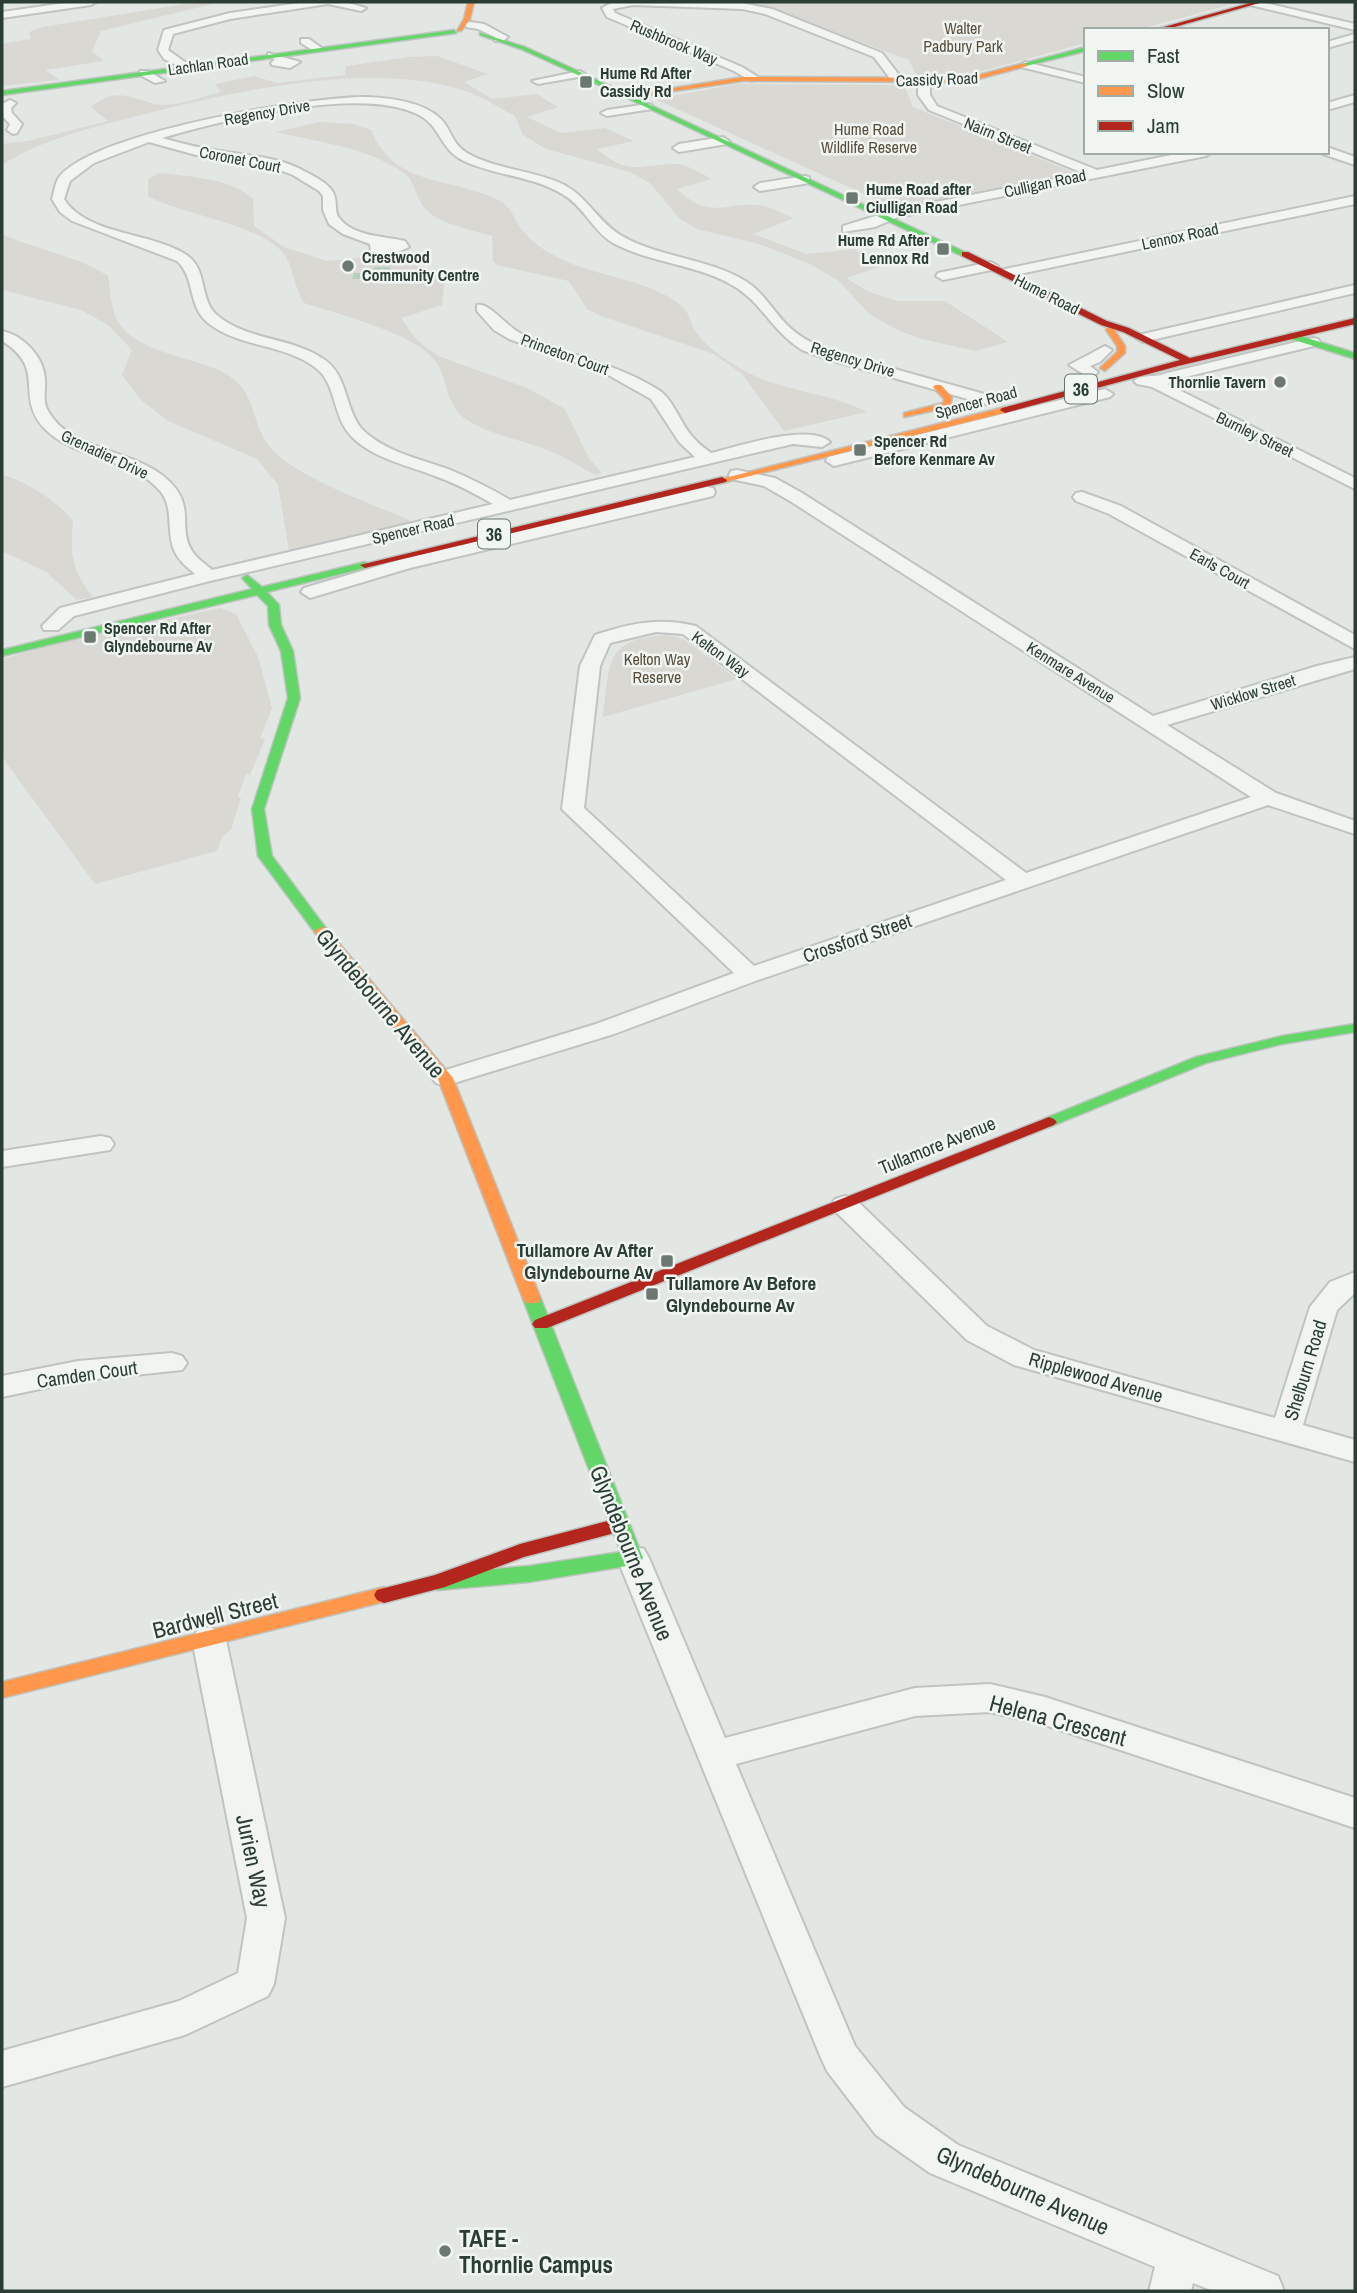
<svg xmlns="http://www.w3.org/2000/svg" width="1357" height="2293" font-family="'Archivo Narrow',sans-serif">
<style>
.green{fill:#d9d8d2}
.water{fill:#b4cfbd}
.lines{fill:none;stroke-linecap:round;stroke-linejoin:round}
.street-casing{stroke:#bfc4c1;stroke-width:4}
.fast-casing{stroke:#bfc4c1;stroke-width:3}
.slow-casing{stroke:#bfc4c1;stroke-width:3}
.jam-casing{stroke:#bfc4c1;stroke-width:3}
.street{fill:#f2f4f2;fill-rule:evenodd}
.fast{fill:#63d668;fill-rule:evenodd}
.slow{fill:#ff974d;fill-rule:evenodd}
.jam{fill:#b3261e;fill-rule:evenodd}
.poi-dot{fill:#6b7972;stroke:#f1f6f3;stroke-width:2.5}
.labels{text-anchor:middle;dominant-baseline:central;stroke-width:5;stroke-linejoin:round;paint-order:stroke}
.far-park-label{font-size:16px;fill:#594d3a;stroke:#f1f6f3}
.far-street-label{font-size:16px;fill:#2b3e34;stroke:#f1f6f3}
.far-poi-label{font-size:16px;font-weight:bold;fill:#2b3e34;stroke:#f1f6f3;text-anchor:start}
.shield{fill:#f1f6f3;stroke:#66756d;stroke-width:2}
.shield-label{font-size:18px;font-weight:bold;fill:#2b3e34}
.street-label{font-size:19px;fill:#2b3e34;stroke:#f1f6f3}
.poi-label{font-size:19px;font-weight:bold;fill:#2b3e34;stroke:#f1f6f3;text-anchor:end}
.near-street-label{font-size:23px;fill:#2b3e34;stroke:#f1f6f3}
.near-poi-label{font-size:23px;font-weight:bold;fill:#2b3e34;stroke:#f1f6f3;text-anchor:start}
</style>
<rect width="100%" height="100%" fill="#e2e7e4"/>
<!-- green -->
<g class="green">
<path d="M197,2H221L101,31L92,51L104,61L45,70L59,80L2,86V44L31,39L29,32L43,27Z"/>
<path d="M760,2H1241L1136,30H1086V43L967,75H916L909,60L759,4Z"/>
<path d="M437,56L488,74L464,82L492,99L537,94L558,107L527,117L561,133L605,128L634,141L597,149C629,177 640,164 676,164C687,164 702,174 712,179L677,189C712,223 728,199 764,206C774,208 785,215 794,218L753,234L807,254L854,249L886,265L846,278L869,292L898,301H945L1008,342L975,351L918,338L896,329L869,314L839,281L810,264L759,244L697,229L679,218L650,183L630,172L546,149L523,135L515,116C500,108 484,98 468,92C373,59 230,92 137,116C91,128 42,139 2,165V144L28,141L108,121L91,107C121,81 141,106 166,105C184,104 204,96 221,92L215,84L254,76L277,83L345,75L346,66L409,57Z"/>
<path d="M738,84L904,85L913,107L1075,173L897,209L655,99Z"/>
<path d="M320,122L354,124L371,130C395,189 453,176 500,201C511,206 514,220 522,230C529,239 539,247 550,253C591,278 644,276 682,306C688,311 690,321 694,329C705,347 728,362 747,372C784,392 829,392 867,412L784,431L742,374L714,354L601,316L587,309L569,281L497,265L493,261L492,236C472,230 436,224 423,206C416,196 414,180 404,173C367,147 318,142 275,132Z"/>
<path d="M159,173C190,177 229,177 253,199L254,226L284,247L327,261L376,256L443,272L445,276L442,305L401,318L417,340L438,356L527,388L565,409L588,457L602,473L595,475C579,466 564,456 547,450C524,441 486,433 467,420C443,405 450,376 432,357C408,332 338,314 304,303C294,287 294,271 286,257C267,225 181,215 148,196V179Z"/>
<path d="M2,234C36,250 76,255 108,276C110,289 111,306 116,318C136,359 210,355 237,382C256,400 253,427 270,447C297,479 376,505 416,523L289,551L278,485L257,459L168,421L140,399L122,375L132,350L108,325L81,310L2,290Z"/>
<path d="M2,474C30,485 53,497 73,521C70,553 71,570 93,597L77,600L46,572L2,551Z"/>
<path d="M220,608L236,614L258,657L272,708L260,738L265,739L250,775L246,774L238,796L241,799L231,829L222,837L217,851L95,884L2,757V659L56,644Z"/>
<path d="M669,635L685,640L737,679L603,717C610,662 604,638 669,635Z"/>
</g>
<!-- water -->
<path class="water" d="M374,267H390L391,272L407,273L405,278L352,279L354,273H372Z"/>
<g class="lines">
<!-- street casing -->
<g class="street-casing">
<g id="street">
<path d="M72,2H96L91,5L2,18V12Z"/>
<path d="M306,2H345L366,8L361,11L328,4L230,19L173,34L168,50L189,65L190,67L185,70L164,59L158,50L164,30L230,13Z"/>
<path d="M613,2L742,3L772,9L882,53L902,79L892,81L874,57L765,14L742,9L633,5L613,9L615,13L742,67L761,79L751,81L734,71L607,17L602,8Z"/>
<path d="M1250,2H1261L1355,24V30L1250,5Z"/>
<path d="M470,22L484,24L508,37L503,41H495V37L478,29L466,27V23Z"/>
<path d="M1355,34V40L1327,48V42Z"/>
<path d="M301,39H309L323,49L314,51L301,43Z"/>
<path d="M268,53L300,62L290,68L272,65L271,63L275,59L268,57Z"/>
<path d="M1025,62L1086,77V83L1021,67L1020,65Z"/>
<path d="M140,71H148L165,81L155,83L140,75Z"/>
<path d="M580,71L585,74L584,76L538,84L532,81Z"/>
<path d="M924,76L930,79V95L937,106L1097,170L1186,152H1212L1206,156L898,217L875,227L843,232V226L895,210L1083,173L929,110L918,95V79Z"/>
<path d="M1355,95V102L1327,110V103Z"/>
<path d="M367,97C392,98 429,102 445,124C453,136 454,145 467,153C495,169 529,170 558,182C586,193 597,222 622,236C660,258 709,258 747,282C764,293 773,311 787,325C801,339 819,347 837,353L995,397L997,400L989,405L827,359L802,350C774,333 763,305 737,288C700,264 652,264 613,243C593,231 584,207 564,195C534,176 496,176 464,161C439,149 441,125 417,114C358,86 224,120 162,138C183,144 204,149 226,152C252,156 281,158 304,171C315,177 333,185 335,198C337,206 334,213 340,219C355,237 384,236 405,241L409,247L391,255L371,252L370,244L343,234L329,224L323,210V196L319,191L293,175L272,167L196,155L149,142L94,163L70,181L64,199C87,236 154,232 188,256C208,271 199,301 218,316C249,341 293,337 325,360C350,378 344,414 366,433C390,453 420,459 448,469C470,478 490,488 510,500L695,457L679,442L651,399L603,372L509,339L494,330L477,311V305C489,302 506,326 520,333C565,356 616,362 660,391C673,400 680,422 691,435C696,442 704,448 711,453C736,447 810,422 830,442L822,447L793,444L210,581L74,616L58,630H44L42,626L60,608L195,574C187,567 178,560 174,550C166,531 174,509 161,492C132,456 75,461 44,428C14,395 48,369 2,341V331C23,335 44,357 45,379C46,390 42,401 48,411C70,450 128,449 162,475C199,504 176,525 192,551C197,559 206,564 212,570L493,504C474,493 455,483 435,476C407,465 375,459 353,438C332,418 337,384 316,368C284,343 238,348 207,322C188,306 195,277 177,261L72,221L60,212L52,199C54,193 55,184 58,179C87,133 312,96 367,97Z"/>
<path d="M10,100L16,103L11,108L12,113L22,124L17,133L13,134L7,130L10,124L2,116V104Z"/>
<path d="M648,104L652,105V109L607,116L601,113L607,110Z"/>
<path d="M723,137L729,141L727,144L679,152L673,148L679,144Z"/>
<path d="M1327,147L1355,157V165L1323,154L1327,152Z"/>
<path d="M805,176L809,177V183L760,191L754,187L760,183Z"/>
<path d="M1355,196V204L1005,277L998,273L1005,269Z"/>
<path d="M991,262L998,266L996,269L943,280L936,276L938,273Z"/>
<path d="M1355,285V293L1143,342L1136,338L1143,334Z"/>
<path d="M1313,338L1318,339L1320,342L1318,345L1177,379L1167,384L1355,478V489L1152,387L1137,384L1134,381C1141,374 1156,378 1167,373Z"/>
<path d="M1105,346L1112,350L1100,362L1090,366L1098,372L1095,375H1085L1069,365Z"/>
<path d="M1105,389L1113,394L1110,397L834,466L826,461L828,457Z"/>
<path d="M737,470L775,478L802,493L1153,716L1317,666L1355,657V669L1167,725L1276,793L1355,821V834L1268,805L758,980L614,1034L454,1083L445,1086L436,1083L432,1078L436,1073L596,1024L734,973L562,809L580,666L595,635C630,623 660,617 696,626L1026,873L1251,797L790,501L764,486L731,479L729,475L731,471ZM656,632L683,634L1006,880L754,966L584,808L600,666L610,643Z"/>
<path d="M707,487L713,488L715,492L713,496L410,568L310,598L301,592L304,588L399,560Z"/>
<path d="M1082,492L1121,506L1355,635V649L1109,514L1076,501L1073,497L1076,493Z"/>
<path d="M101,1136L110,1138L114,1144L110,1150L2,1167V1151Z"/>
<path d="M845,1196L855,1199L987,1326L1034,1350L1275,1418L1310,1307L1330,1282L1355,1272V1293L1337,1310L1303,1425L1355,1440V1462L1014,1365L967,1340L835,1211L831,1205L835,1199Z"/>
<path d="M172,1353L182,1356L187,1363L182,1370L78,1381L2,1397V1376L78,1361Z"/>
<path d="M633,1546L644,1549L649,1558L725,1738L915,1688L990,1684L1045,1697L1355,1798V1828L1045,1725L990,1712L915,1716L736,1764L855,2046L904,2107L958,2145L1278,2276L1284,2291H1213L1193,2283L1191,2291H1149L1155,2267L930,2173L876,2135L827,2071L821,2058L617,1558L622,1549Z"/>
<path d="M209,1627L221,1631L226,1640L285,1918L274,1984L268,1996L185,2035L2,2087V2051L179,2001L238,1973L247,1918L192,1640L197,1631Z"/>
</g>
</g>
<!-- fast casing -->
<g class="fast-casing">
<g id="fast">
<path d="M454,30L456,33L2,95V91Z"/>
<path d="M480,33L525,47L567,66L969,254L962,256L563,68L521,49L480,35Z"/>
<path d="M1086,47V51L1002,72L999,70Z"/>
<path d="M1291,333L1355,353V359L1288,338V334Z"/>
<path d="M365,562L370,565L369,567L267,592L279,605L281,625L293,651L300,698L264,809L272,856L328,931L321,935L316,934L258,856L252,809L288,698L281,651L269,625L268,606L257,595L2,656V650L252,589L242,578L247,575L262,587Z"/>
<path d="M1355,1024V1032L1282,1044L1206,1063L1054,1125L1049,1127L1041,1122L1044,1119L1196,1057L1282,1036Z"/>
<path d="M532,1293L538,1295L541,1299L643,1558L640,1563L633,1565L529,1582L438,1590L431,1587L428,1582L431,1577L438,1574L529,1566L621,1552L523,1299L526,1295Z"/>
</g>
</g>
<!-- slow casing -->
<g class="slow-casing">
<g id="slow">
<path d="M468,2H474L470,19L461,31H457L464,19Z"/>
<path d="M1025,63L1027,66L967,82L743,81L627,98L624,96L743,77L967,78Z"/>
<path d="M1107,328H1113L1125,346V353L1105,371L1100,368L1117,352V346L1106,330Z"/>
<path d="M935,385H941L952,397L950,407L904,417V413L943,403L944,399L933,387Z"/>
<path d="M1005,407L1010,410L1008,412L722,483L717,480Z"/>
<path d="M321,927L326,928L453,1078L541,1299L538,1303H526L523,1299L438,1079L316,934L314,931Z"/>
<path d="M384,1587L391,1590L394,1595L391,1600L2,1698V1682Z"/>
</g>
</g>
<!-- jam casing -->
<g class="jam-casing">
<g id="jam">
<path d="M1254,2H1263L1164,30H1153Z"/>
<path d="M962,252H968L1107,321L1129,328L1190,358L1355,318V324L1178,366L1005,413L1000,410L1002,408L1180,360L1123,332L1101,325L962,256Z"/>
<path d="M722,477L727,480L726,482L365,568L360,565Z"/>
<path d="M1049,1117L1054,1119L1057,1122L1054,1125L547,1328H535L532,1324L535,1320Z"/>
<path d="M619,1518L626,1520L628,1525L626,1530L524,1557L445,1587L384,1603L377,1600L374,1595L377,1590L435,1575L520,1544Z"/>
</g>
</g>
<!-- street -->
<use href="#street" class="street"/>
<!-- fast -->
<use href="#fast" class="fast"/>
<!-- slow -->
<use href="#slow" class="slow"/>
<!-- jam -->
<use href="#jam" class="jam"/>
</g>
<!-- markers -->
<g class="poi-dot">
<rect x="579" y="75" width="14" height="14" rx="3.5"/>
<rect x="845" y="191" width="14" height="14" rx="3.5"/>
<rect x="936" y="242" width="14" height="14" rx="3.5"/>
<circle cx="348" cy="266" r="7"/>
<circle cx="1280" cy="382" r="7"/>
<rect x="853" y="443" width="14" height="14" rx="3.5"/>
<rect x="83" y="630" width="14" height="14" rx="3.5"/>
<rect x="660" y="1254" width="14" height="14" rx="3.5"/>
<rect x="645" y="1287" width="14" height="14" rx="3.5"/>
<circle cx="445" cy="2251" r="7"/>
</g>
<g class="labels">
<!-- far-park labels -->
<g class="far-park-label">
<text x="963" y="28">Walter<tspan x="963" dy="18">Padbury Park</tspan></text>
<text x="869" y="129">Hume Road<tspan x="869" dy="18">Wildlife Reserve</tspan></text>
<text x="657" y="659">Kelton Way<tspan x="657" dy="18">Reserve</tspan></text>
</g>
<!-- far-street labels -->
<g class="far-street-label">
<text transform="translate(674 42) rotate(23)">Rushbrook Way</text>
<text transform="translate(208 64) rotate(-8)">Lachlan Road</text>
<text transform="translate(937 79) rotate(-2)">Cassidy Road</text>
<text transform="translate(267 112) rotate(-10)">Regency Drive</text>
<text transform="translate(998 135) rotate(22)">Nairn Street</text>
<text transform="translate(240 159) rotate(11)">Coronet Court</text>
<text transform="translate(1045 183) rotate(-12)">Culligan Road</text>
<text transform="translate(1180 236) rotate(-12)">Lennox Road</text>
<text transform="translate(1047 294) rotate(27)">Hume Road</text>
<text transform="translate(565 354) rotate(20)">Princeton Court</text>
<text transform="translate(853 359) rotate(17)">Regency Drive</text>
<text transform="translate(976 402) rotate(-15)">Spencer Road</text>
<text transform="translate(1255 434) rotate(26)">Burnley Street</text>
<text transform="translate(105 454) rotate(25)">Grenadier Drive</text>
<text transform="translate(413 529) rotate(-13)">Spencer Road</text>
<text transform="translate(1220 568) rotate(29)">Earls Court</text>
<text transform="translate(721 654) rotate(36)">Kelton Way</text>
<text transform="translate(1071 672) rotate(32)">Kenmare Avenue</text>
<text transform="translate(1253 692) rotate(-17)">Wicklow Street</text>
</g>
<!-- far-poi labels -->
<g class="far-poi-label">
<text x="600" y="73">Hume Rd After<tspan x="600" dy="18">Cassidy Rd</tspan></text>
<text x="866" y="189">Hume Road after<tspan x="866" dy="18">Ciulligan Road</tspan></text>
<text x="929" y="240" text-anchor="end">Hume Rd After<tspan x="929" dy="18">Lennox Rd</tspan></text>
<text x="362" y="257">Crestwood<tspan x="362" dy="18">Community Centre</tspan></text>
<text x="1266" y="382" text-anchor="end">Thornlie Tavern</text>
<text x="874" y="441">Spencer Rd<tspan x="874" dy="18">Before Kenmare Av</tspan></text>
<text x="104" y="628">Spencer Rd After<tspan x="104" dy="18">Glyndebourne Av</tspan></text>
</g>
<!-- shield labels -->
<g class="shield">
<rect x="1065" y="374.5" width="32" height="29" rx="5"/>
<rect x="478" y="519.5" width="32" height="29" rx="5"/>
</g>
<g class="shield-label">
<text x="1081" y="389">36</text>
<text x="494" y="534">36</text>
</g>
<!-- street labels -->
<g class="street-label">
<text transform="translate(857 938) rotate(-19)">Crossford Street</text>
<text transform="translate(937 1145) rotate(-22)">Tullamore Avenue</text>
<text transform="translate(1305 1370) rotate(-73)">Shelburn Road</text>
<text transform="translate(87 1374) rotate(-8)">Camden Court</text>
<text transform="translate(1096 1377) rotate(16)">Ripplewood Avenue</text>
</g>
<!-- poi labels -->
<g class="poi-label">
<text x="653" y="1250">Tullamore Av After<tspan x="653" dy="22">Glyndebourne Av</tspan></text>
<text x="666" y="1283" text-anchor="start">Tullamore Av Before<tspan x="666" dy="22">Glyndebourne Av</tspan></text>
</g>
<!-- near-street labels -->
<g class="near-street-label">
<text transform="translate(381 1003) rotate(50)">Glyndebourne Avenue</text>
<text transform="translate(632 1553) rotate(68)">Glyndebourne Avenue</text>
<text transform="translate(215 1615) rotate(-14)">Bardwell Street</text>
<text transform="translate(1058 1720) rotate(15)">Helena Crescent</text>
<text transform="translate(254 1861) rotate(78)">Jurien Way</text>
<text transform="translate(1023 2190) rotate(24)">Glyndebourne Avenue</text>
</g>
<!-- near-poi labels -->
<g class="near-poi-label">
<text x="459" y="2238">TAFE -<tspan x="459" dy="26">Thornlie Campus</tspan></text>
</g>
</g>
<!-- border -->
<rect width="1357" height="2293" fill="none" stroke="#2b3e34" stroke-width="7"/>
<!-- legend -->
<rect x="1084" y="28" width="245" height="126" fill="#f1f6f3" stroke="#a2aca7" stroke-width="2"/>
<rect x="1098" y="51" width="35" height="10" fill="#63d668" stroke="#a2aca7" stroke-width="2"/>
<text x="1147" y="63" font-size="21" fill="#2b3e34">Fast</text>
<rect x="1098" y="86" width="35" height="10" fill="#ff974d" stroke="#a2aca7" stroke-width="2"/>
<text x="1147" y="98" font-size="21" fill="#2b3e34">Slow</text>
<rect x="1098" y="121" width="35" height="10" fill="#b3261e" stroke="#a2aca7" stroke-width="2"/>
<text x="1147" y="133" font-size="21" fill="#2b3e34">Jam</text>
</svg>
